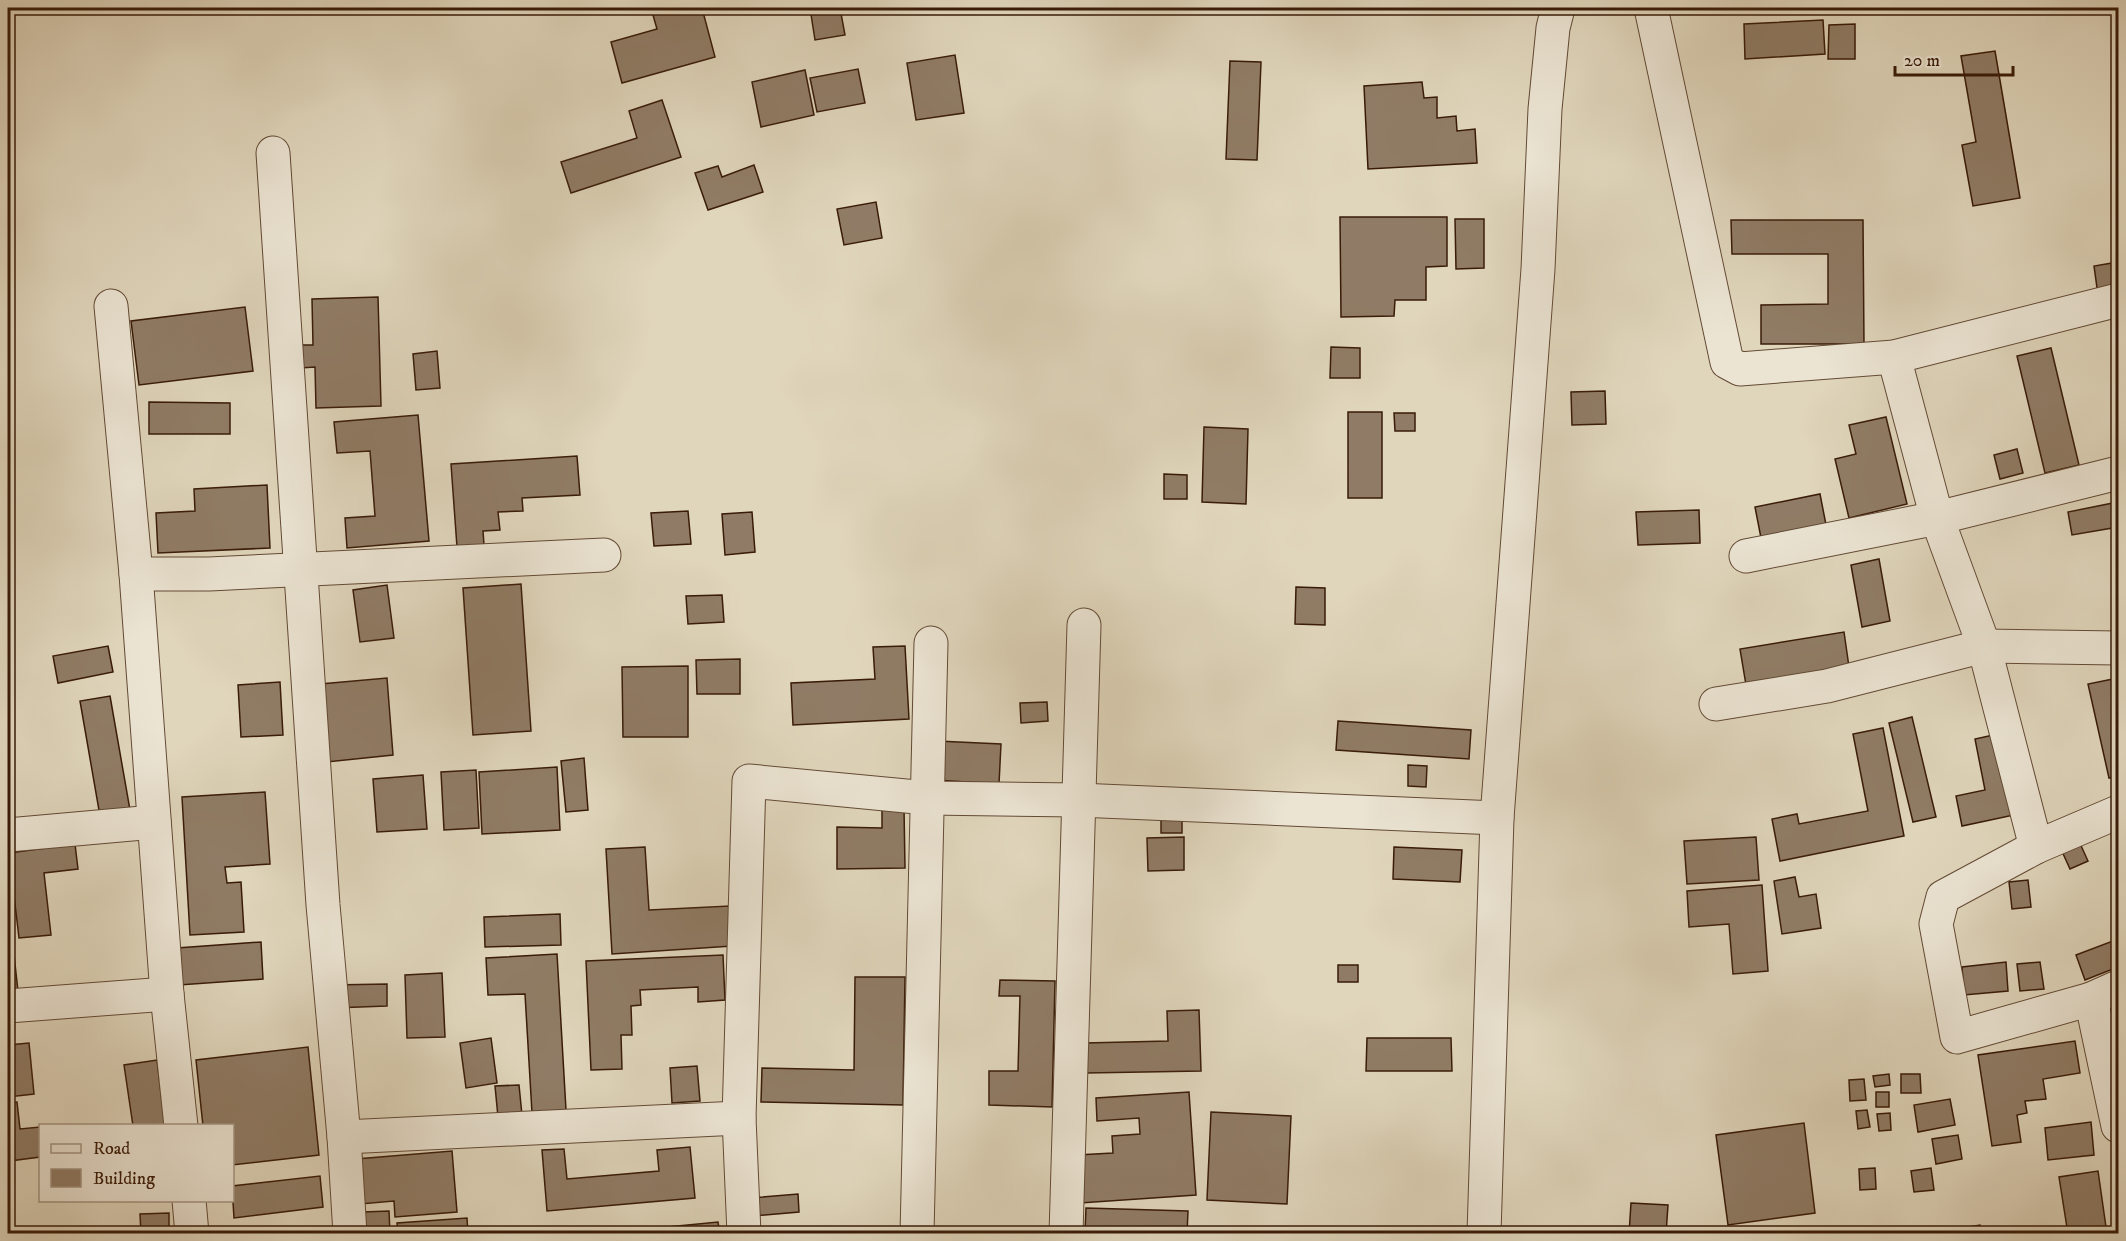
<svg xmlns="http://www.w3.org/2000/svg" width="2126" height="1241" font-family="'IM FELL DW Pica',serif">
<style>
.building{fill:#907c66;stroke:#391b08;stroke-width:1.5}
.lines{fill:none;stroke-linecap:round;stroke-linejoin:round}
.street-casing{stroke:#634a35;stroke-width:35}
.street{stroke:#ebe4d3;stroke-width:33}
</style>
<rect width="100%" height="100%" fill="#e0d6bc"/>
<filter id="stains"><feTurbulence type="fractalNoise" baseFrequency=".00333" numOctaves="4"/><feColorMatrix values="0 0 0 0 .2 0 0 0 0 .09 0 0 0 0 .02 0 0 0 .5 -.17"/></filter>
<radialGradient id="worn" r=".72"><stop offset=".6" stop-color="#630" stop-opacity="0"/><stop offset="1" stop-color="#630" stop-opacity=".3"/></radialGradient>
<!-- building -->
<g class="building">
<path d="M651,8H702L715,57L622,83L611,42L657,29Z"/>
<path d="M810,8H840L845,35L815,40Z"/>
<path d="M1823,20L1825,54L1745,59L1744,24Z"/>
<path d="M1855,24V59H1828L1829,25Z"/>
<path d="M1995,51L2020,198L1973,206L1962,145L1976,142L1961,56Z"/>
<path d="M955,55L964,113L916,120L907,63Z"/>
<path d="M1230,61L1261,62L1257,160L1226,159Z"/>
<path d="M858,69L865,103L817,112L810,78Z"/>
<path d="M805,70L814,115L761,127L752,82Z"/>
<path d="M1422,82L1424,98L1437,97V118L1456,116L1457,131L1475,129L1477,163L1368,169L1364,86Z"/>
<path d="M662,100L681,157L571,193L561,162L637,138L629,111Z"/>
<path d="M754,165L763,192L708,210L695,173L718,166L722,177Z"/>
<path d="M876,202L882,238L844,245L837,209Z"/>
<path d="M1340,217H1447V266L1426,267V300H1395L1394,316L1341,317Z"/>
<path d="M1455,219H1484V268L1456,269Z"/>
<path d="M1731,220H1863L1864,344H1761V305L1828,304V254H1732Z"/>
<path d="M2118,262V291L2098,295L2094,266Z"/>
<path d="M378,297L381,406L316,408L315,367L300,368L299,345H313L312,299Z"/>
<path d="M245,307L253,371L139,385L131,321Z"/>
<path d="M1331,347L1360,348V378H1330Z"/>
<path d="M2051,348L2079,465L2045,473L2017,356Z"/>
<path d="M437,351L440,388L416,390L413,354Z"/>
<path d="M1605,391L1606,424L1572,425L1571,392Z"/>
<path d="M149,402L230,403V434H149Z"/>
<rect x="1348" y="412" width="34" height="86"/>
<path d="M1394,413H1415V431H1395Z"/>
<path d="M418,415L429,541L347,548L345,518L375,516L370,451L337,453L334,422Z"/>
<path d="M1886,417L1907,504L1849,518L1835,459L1856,454L1849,425Z"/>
<path d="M1204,427L1248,429L1246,504L1202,502Z"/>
<path d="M2017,449L2023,473L2000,479L1994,455Z"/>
<path d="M577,456L580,495L522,498L523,511L498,512L500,530L483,531L484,545L457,547L451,464Z"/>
<path d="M1164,474L1187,475V499H1164Z"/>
<path d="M267,485L270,548L158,553L156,513L195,511L194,489Z"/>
<path d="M1820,494L1827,530L1762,543L1755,507Z"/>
<path d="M2118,502V527L2072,535L2068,512Z"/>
<path d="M1699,510L1700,543L1638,545L1636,512Z"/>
<path d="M688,511L691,544L654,546L651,513Z"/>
<path d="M752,512L755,552L725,555L722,514Z"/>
<path d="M1879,559L1890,621L1862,627L1851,565Z"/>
<path d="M521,584L531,731L473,735L463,588Z"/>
<path d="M387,585L394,638L360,642L353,590Z"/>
<path d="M1296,587L1325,588V625L1295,624Z"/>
<path d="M722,595L724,622L688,624L686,596Z"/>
<path d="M1844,632L1850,674L1747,691L1740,649Z"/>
<path d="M108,646L113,672L58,683L53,656Z"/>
<path d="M905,646L909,719L793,725L791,683L875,679L873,647Z"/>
<path d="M740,659V694H697L696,660Z"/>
<path d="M688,666V737H623L622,667Z"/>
<path d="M387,678L393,755L317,763L309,685Z"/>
<path d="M2118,678V776L2109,778L2088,684Z"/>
<path d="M280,682L283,735L241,737L238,685Z"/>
<path d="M110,696L130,810L100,816L80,701Z"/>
<path d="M1047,702L1048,721L1021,723L1020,703Z"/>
<path d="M1912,717L1936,817L1913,822L1889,723Z"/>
<path d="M1338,721L1471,730L1469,759L1336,750Z"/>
<path d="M1883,728L1904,836L1780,861L1772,819L1797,814L1799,824L1868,811L1853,734Z"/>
<path d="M1998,734L2014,815L1962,826L1956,796L1985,790L1975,739Z"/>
<path d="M937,741L1001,744L999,784L935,780Z"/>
<path d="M584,758L588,810L566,812L561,761Z"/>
<path d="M1408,765L1427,766L1426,787L1408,786Z"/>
<path d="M557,767L560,830L482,834L479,772Z"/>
<path d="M476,770L479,828L444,830L441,772Z"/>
<path d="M423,775L427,829L377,832L373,779Z"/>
<path d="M265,792L270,864L225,867L227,883L241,882L244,932L190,935L182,797Z"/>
<path d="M904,808L905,868L837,869V827L882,828V809Z"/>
<rect x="1161" y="811" width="21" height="22"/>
<path d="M1184,837V870L1148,871L1147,838Z"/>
<path d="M1756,837L1759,880L1687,884L1684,841Z"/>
<path d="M2078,839L2088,861L2070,869L2060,847Z"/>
<path d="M75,844L78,869L44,873L51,935L19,938L9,853Z"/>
<path d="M645,847L649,910L730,906L732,946L612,954L606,849Z"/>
<path d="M1394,847L1462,850L1460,882L1393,879Z"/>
<path d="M8,859L12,904L8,905Z"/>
<path d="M1795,877L1799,897L1816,894L1821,928L1782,934L1774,881Z"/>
<path d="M2028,880L2031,907L2012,909L2009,882Z"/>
<path d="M1762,885L1768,971L1733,974L1729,924L1689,927L1687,891Z"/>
<path d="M8,910H9L19,1000L8,1001Z"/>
<path d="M560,914L561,945L485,947L484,917Z"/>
<path d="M2118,939V967L2085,980L2076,955Z"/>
<path d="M261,942L263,979L179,985L177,948Z"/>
<path d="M557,954L566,1110L532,1113L525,994L488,995L486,958Z"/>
<path d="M723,955L725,1000L698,1002V987L640,990L641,1005L631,1006L632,1035H621L622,1069L591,1070L586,961Z"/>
<path d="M2006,962L2008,991L1964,995L1962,967Z"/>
<path d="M2040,962L2044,989L2020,991L2017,964Z"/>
<rect x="1338" y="965" width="20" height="17"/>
<path d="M442,973L445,1037L407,1038L405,975Z"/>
<path d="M855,977H905L903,1105L761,1102L762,1068L854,1070Z"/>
<path d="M1000,980L1055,981L1052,1107L989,1105V1071H1018L1020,996H999Z"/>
<path d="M387,984V1006L333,1008L332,985Z"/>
<path d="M1199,1010L1201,1071L1086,1073L1085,1043L1168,1041L1167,1011Z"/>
<path d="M491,1038L497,1083L466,1088L460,1043Z"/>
<path d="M1367,1038H1451L1452,1071H1366Z"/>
<path d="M2075,1041L2080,1073L2043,1079L2046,1099L2025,1101L2027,1113L2017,1115L2021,1142L1992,1146L1978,1055Z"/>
<path d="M29,1043L34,1094L8,1097V1045Z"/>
<path d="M308,1047L319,1155L232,1165V1126H203L196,1060Z"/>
<path d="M157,1060L165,1126H133L124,1065Z"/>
<path d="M697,1066L700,1101L672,1103L670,1068Z"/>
<path d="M1889,1074L1890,1085L1875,1087L1873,1076Z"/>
<path d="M1901,1074H1920L1921,1093H1901Z"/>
<path d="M1864,1079L1866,1100L1850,1101L1849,1080Z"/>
<path d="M519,1085L522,1115L498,1117L495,1086Z"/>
<path d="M1189,1092L1196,1195L1080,1203L1077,1155L1113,1153L1112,1136L1140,1134L1139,1118L1097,1121L1096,1098Z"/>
<rect x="1876" y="1092" width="13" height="15"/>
<path d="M1950,1099L1955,1125L1918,1132L1914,1105Z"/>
<path d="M17,1102L20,1129L40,1127V1157L10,1161L12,1180L8,1181V1103Z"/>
<path d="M1867,1110L1870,1127L1858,1129L1856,1111Z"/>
<path d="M1211,1112L1291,1116L1287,1204L1207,1200Z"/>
<path d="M1890,1113L1891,1130L1879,1131L1877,1114Z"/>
<path d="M2091,1122L2094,1155L2048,1160L2045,1128Z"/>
<path d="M1804,1123L1815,1213L1728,1225L1716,1135Z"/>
<path d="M1958,1135L1962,1159L1936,1164L1932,1139Z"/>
<path d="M690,1147L695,1198L547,1211L542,1150L564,1149L567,1179L659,1171L657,1150Z"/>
<path d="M452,1151L457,1212L395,1217L394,1201L360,1204L356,1159Z"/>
<path d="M1875,1168L1876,1189L1860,1190L1859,1169Z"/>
<path d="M1931,1168L1934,1190L1914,1192L1911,1171Z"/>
<path d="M2098,1171L2107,1234H2068L2059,1177Z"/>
<path d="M320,1176L323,1207L234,1218L232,1186Z"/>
<path d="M798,1194L799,1212L753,1216L751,1198Z"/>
<path d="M1631,1203L1668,1205L1666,1234H1629Z"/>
<path d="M1086,1208L1188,1211L1187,1234L1085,1232Z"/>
<path d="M389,1211L390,1234H365L363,1212Z"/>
<path d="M169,1213V1234H141L140,1214Z"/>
<path d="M467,1218L468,1234H398L397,1223Z"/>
<path d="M718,1222L720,1234H648L647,1229Z"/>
<path d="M1980,1225L1982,1234H1939L1938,1232Z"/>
<path d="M1532,1227H1550L1549,1234H1532Z"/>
</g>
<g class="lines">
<!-- street casing -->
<g class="street-casing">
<g id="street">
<path d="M1651,8L1727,362L1740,369L1894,357L2118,300"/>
<path d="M273,153L323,905L344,1137L350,1234"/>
<path d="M111,306L136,574L167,994L181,1126"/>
<path d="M1746,556L1937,518L1894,357"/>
<path d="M136,574H209L604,555"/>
<path d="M1716,704L1827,686L1984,646L2118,648"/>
<path d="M2118,812L2036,847L1943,897L1936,924L1957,1037L2091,999L2118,1126"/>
<path d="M8,835L154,822"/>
<path d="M2036,847L1984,646L1937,518L2118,473"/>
<path d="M2091,999L2118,987"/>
<path d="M8,1006L167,994"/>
<path d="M344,1137L739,1118"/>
<path d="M189,1200L192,1234"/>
<path d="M744,1234L739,1118L749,781L927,798L1078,800L1497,818"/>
<path d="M917,1234L931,643"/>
<path d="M1066,1234L1084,625"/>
<path d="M1484,1234L1497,818L1538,269L1545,109L1553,28L1558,8"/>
</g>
</g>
<!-- street -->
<use href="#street" class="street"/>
</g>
<!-- margin -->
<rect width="2126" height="1241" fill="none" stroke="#e0d6bc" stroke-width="30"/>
<rect x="9" y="9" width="2108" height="1223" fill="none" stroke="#391b08" stroke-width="3"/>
<rect x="15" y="15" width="2096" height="1211" fill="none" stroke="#391b08" stroke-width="1.5"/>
<!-- legend -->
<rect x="39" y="1124" width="195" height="78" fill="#ebe4d3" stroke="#a49482" stroke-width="1.5"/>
<rect x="51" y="1144" width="30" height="9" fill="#ebe4d3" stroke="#a49482" stroke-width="1.5"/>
<text x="93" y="1154" font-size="18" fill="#391b08">Road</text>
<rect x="51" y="1169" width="30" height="18" fill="#907c66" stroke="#a49482" stroke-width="1.5"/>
<text x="93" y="1184" font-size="18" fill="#391b08">Building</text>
<!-- scale -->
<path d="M1895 66v9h118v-9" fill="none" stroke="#391b08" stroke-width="3"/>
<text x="1904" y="66" font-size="18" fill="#391b08" stroke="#ebe4d3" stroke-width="4.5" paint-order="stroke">20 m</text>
<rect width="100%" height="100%" filter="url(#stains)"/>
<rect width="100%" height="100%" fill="url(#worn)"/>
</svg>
